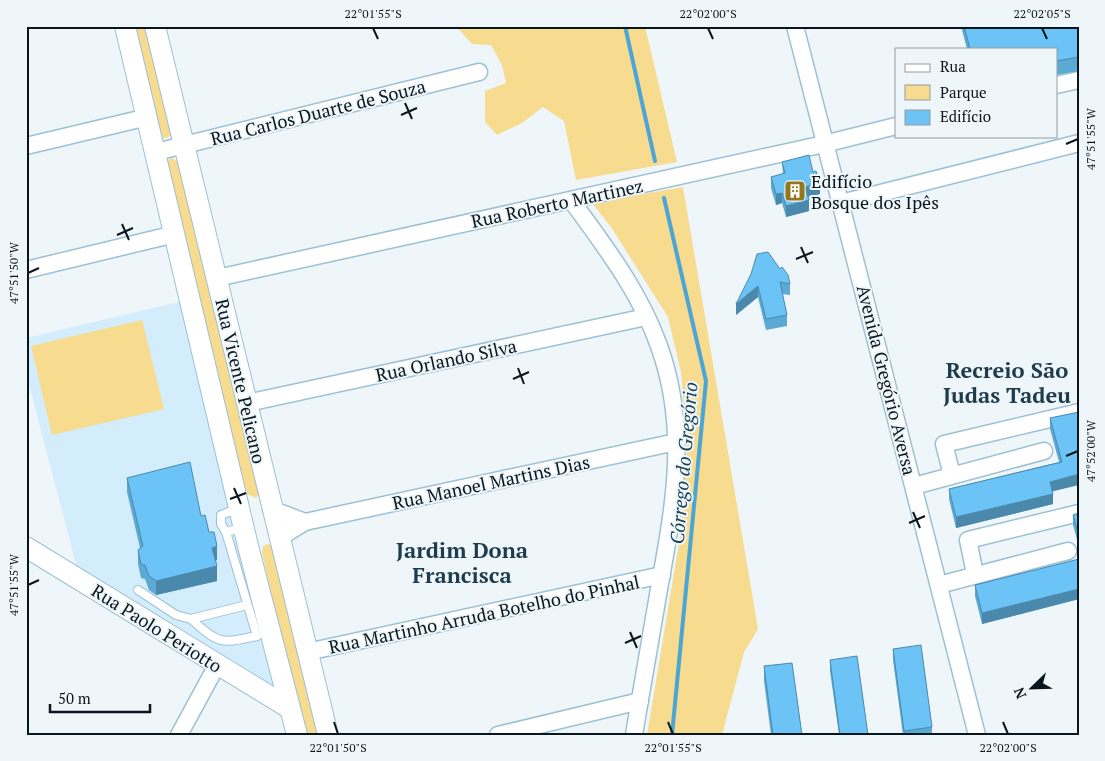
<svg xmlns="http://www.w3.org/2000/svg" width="1105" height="761" font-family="'PT Serif',serif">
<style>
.built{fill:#d3edfc}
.green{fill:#f7db8e}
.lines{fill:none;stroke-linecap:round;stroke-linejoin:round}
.stream{stroke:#4ba6d5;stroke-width:4}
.service-casing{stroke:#9dc0d4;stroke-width:10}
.minor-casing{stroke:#9dc0d4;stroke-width:19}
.tertiary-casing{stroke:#9dc0d4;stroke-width:22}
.service{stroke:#fff;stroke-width:8}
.minor{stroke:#fff;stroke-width:16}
.tertiary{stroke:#fff;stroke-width:20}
.wall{fill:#5ca9d3}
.shaded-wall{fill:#4b89ac}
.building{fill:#6bc4f5;stroke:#4b89ac}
.ticks{fill:none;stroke:#09161d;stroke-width:2}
.labels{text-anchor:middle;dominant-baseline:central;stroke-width:4;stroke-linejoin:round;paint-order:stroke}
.street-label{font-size:18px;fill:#09161d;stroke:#eff6fa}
.poi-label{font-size:18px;fill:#09161d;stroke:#eff6fa;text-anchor:start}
.water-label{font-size:19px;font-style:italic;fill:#194054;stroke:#eff6fa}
.district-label{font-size:22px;font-weight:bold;fill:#1d3c4d;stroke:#eff6fa}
.neatline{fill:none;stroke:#09161d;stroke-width:2}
.ticks-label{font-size:12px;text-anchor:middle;fill:#09161d}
</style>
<rect width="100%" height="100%" fill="#eff6fa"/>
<!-- built -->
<path class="built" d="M183,301L275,683L271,687L78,572L26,373V338Z"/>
<!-- green -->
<g class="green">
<path d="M130,26H149L173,131C171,136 168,139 161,138Z"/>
<path d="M456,26H645L677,162L576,180L564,121L543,107L522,123L497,135L485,122V91L506,83L502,65L491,45L472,44Z"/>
<path d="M172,158L178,162L263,490L256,498L247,494L164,169L166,161Z"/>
<path d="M683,187L758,629L744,652L722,735H647L681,531L687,441L681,372L668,317L611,227L592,203Z"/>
<path d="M142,320L164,409L52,435L31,346Z"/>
<path d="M268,544L273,545L318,735H304L262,553L263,546Z"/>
</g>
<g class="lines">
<!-- stream -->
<g class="stream">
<path d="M625,26L655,161"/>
<path d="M664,198L706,381L672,735"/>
</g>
<!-- service casing -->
<g class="service-casing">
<g id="service">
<path d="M226,532L221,524V515L237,509"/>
<path d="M138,590L176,615L191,619L247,605"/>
<path d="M191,619C219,644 220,644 257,636L226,532L242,528"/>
</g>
</g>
<!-- minor casing -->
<g class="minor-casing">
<g id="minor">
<path d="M795,26L977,735"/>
<path d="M1056,85L1079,80"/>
<path d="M26,146L148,117"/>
<path d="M156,152L479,72"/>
<path d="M571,200C604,245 640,292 659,346C689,429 674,505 659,589C651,637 642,686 634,735"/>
<path d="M841,203L1079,143"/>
<path d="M26,270L175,234"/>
<path d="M217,278L824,144L896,126"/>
<path d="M247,403L646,317"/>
<path d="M952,475L944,444L1079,412"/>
<path d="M914,486L1044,451"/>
<path d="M271,509L305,522"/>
<path d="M279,538L305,522L676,442"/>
<path d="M975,574L968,540L1079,513"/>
<path d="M939,585L1068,551"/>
<path d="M307,652L662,575"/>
<path d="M179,735L217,665"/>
<path d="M498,735L640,701"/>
</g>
</g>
<!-- tertiary casing -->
<g class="tertiary-casing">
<g id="tertiary">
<path d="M125,26L248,546L297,735"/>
<path d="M155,26L328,735"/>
<path d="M26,547L289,708"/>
</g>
</g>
<!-- service -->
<use href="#service" class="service"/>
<!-- minor -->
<use href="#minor" class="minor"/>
<!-- tertiary -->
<use href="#tertiary" class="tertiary"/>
</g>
<!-- wall -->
<g class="wall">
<path d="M961,26H1079V71L1056,75V49H967Z"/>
<path d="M782,162L820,194L808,197L809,211L786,217L782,203L776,205L771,188V177L783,174Z"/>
<path d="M751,274L790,284V295L782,294L787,315V326L766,330L758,297L736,315Z"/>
<path d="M1079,412L1052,492L1053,504L956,528L949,499V489L1059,462L1050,429V418Z"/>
<path d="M127,478L201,516L217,560L215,561L217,581L156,595L149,590L145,579L141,578L138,564V550L140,548L127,492Z"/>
<path d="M1079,513V547L1073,525V515Z"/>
<path d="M1079,559V599L982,624L975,596V585Z"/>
<path d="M893,649L932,727V735H903L893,660Z"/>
<path d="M830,660L868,735H839L830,671Z"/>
<path d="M764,666L802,735H771L764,681Z"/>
</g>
<!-- shaded-wall -->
<g class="shaded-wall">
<path d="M820,183V194L805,197V187Z"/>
<path d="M782,193V203L776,205V194Z"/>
<path d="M809,200V211L786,217V206Z"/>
<path d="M758,286V297L736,315V304Z"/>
<path d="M1079,474V485L1050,492V482Z"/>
<path d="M1053,494V504L956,528V517Z"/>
<path d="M217,546V560L212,562V548Z"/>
<path d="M217,566V581L156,595V581Z"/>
<path d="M1079,589V599L982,624V613Z"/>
</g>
<!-- building -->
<g class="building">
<path d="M964,26H1079V57L1056,61V49H970Z"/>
<path d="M809,155L813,172L816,171L820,183L805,187L809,200L786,206L782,193L776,194L771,177L785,173L782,162Z"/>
<path d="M768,252L780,269L782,267L788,275L790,284L780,282L787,315L766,319L758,286L736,304L751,274L757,254Z"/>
<path d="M1079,412V474L1050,482L1053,494L956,517L949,489L1062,462L1050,418Z"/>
<path d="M190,462L201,516L205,515L209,532H214L217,546L212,548L217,566L156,581L149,576L145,565L141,564L138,550L143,546L127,478Z"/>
<path d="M1079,513V536L1073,515Z"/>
<path d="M1079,559V589L982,613L975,585Z"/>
<path d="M921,645L932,727L904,731L893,649Z"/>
<path d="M857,656L868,735H840L830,660Z"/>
<path d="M792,663L802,735H773L764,666Z"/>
</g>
<!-- ticks -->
<path class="ticks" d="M373,28L378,39M708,28L713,39M1042,28L1047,39M405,103L412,119M401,115L417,108M1066,144L1078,139M122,224L129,240M117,235L133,228M801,247L808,263M796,259L813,252M28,273L39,268M518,368L524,384M513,379L529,372M1066,456L1078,451M234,488L241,504M230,499L246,493M913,512L920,528M909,523L925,516M28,585L39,580M630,632L637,648M625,643L641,636M334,722L338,734M668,722L673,734M1003,722L1008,734"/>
<!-- icons -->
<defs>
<g id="building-square" transform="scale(1.125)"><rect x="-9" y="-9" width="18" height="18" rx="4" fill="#93771e" stroke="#eff6fa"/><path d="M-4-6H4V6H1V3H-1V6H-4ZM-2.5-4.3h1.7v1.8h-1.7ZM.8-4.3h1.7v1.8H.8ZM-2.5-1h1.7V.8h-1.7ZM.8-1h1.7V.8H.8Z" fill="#fff"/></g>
</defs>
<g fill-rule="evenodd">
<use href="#building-square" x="795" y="191"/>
</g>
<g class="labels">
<!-- street labels -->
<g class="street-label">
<text transform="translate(318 112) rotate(-14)">Rua Carlos Duarte de Souza</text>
<text transform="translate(557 203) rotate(-12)">Rua Roberto Martinez</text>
<text transform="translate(446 360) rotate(-12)">Rua Orlando Silva</text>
<text transform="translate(887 380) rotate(76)">Avenida Gregório Aversa</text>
<text transform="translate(241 381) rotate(77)">Rua Vicente Pelicano</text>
<text transform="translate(491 482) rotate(-12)">Rua Manoel Martins Dias</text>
<text transform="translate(484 614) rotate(-12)">Rua Martinho Arruda Botelho do Pinhal</text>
<text transform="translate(157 628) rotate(32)">Rua Paolo Periotto</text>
</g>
<!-- poi labels -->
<g class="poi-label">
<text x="811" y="181">Edifício<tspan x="811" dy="21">Bosque dos Ipês</tspan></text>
</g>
<!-- water labels -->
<g class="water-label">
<text transform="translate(683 463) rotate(-85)">Córrego do Gregório</text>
</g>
<!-- district labels -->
<g class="district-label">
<text x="1007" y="369">Recreio São<tspan x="1007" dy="25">Judas Tadeu</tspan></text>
<text x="462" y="549">Jardim Dona<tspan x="462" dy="25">Francisca</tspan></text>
</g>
</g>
<!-- border -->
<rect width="1105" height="761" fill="none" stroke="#eff6fa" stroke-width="55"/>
<!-- legend -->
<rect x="895" y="48" width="162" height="90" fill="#eff6fa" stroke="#939ca2"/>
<rect x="905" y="64" width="25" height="8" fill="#ffffff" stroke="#939ca2"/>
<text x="940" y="72" font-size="15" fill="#09161d">Rua</text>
<rect x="905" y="85" width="25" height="15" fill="#f7db8e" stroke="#939ca2"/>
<text x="940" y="98" font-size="15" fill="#09161d">Parque</text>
<rect x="905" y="110" width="25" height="15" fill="#6bc4f5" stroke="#939ca2"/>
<text x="940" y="122" font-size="15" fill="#09161d">Edifício</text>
<!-- north arrow -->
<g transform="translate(1032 688) rotate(247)" stroke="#eff6fa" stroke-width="4" paint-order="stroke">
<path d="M0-4L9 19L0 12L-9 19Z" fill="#09161d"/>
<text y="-8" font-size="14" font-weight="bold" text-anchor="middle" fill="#09161d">N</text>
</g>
<!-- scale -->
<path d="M50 704v8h100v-8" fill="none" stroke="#09161d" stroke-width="2.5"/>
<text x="58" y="704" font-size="15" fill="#09161d" stroke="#eff6fa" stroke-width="4" paint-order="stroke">50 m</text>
<rect x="28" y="28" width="1050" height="706" class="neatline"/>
<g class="ticks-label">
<text x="373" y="18">22°01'55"S</text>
<text x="708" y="18">22°02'00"S</text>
<text x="1042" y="18">22°02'05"S</text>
<text transform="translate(1091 139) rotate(-90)" y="4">47°51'55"W</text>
<text transform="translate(14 273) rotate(-90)" y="4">47°51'50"W</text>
<text transform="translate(1091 451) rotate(-90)" y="4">47°52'00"W</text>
<text transform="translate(14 585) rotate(-90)" y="4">47°51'55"W</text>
<text x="338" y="752">22°01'50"S</text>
<text x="673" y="752">22°01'55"S</text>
<text x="1008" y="752">22°02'00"S</text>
</g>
</svg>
